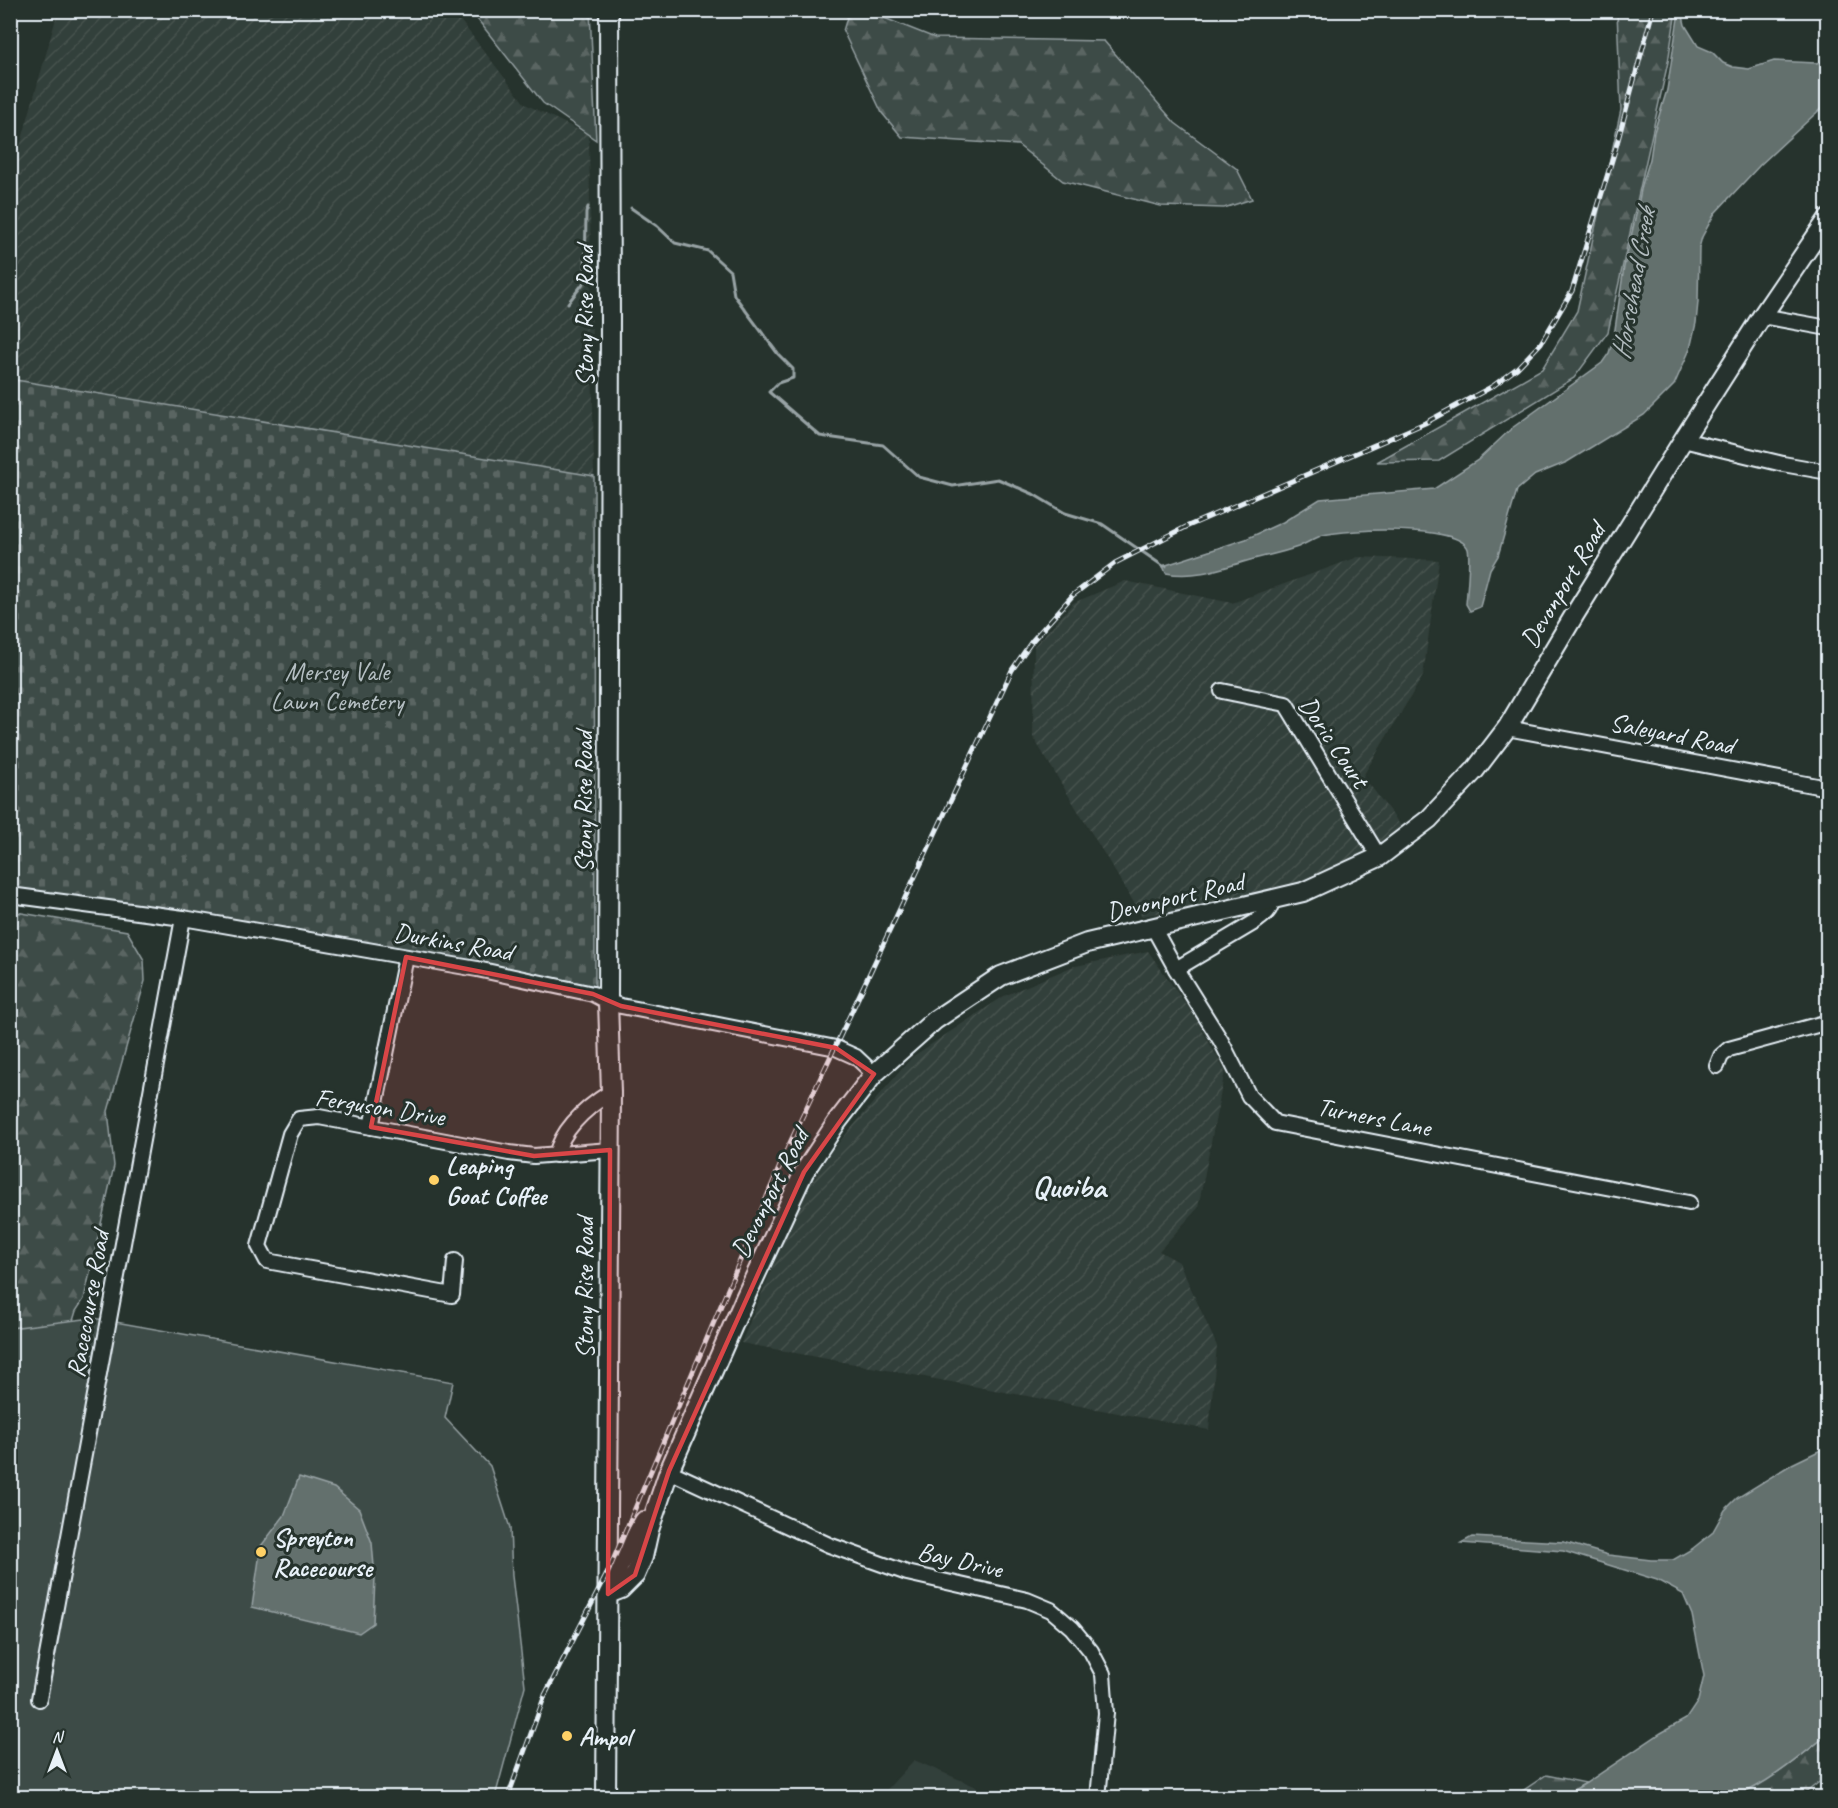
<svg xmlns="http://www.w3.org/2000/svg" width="1838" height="1808" font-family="Caveat,sans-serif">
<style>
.built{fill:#333f3a}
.industrial{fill:url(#industrial-furrows)}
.forest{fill:url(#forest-firs);stroke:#939ea0;stroke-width:1.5}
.cemetery{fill:url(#cemetery-stones);stroke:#939ea0;stroke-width:1.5}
.pitch{fill:#3e4b47;stroke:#939ea0;stroke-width:1.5}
.water{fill:#636f6d;stroke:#98a3a5;stroke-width:1.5}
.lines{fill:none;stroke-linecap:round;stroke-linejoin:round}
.stream{stroke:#98a3a5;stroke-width:3}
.minor-casing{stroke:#e8f1f8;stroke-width:18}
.major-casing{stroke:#e8f1f8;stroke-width:22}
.minor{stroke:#26332d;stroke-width:14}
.major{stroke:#26332d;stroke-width:18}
.rail-casing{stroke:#e8f1f8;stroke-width:5}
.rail{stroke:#26332d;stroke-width:3;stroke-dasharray:9;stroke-linecap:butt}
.marked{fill:#d94647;fill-opacity:0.2;stroke:#d94647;stroke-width:4.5;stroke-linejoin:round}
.poi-dot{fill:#ffd166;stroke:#26332d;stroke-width:2}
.labels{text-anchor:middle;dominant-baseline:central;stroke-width:6;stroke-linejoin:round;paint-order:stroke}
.street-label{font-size:26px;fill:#e8f1f8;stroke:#26332d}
.park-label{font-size:26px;fill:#b5bfc3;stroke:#26332d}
.poi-label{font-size:26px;font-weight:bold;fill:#e8f1f8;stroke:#26332d;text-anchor:start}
.water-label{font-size:27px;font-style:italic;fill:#b3bdc0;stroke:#26332d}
.district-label{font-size:32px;font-weight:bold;fill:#e8f1f8;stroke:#26332d}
</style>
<defs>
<pattern id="industrial-furrows" width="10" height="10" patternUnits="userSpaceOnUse" patternTransform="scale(1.5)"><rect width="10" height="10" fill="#333f3a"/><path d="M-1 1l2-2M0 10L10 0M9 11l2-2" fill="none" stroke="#47524e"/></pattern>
<pattern id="forest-firs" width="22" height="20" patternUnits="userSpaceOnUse" patternTransform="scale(1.5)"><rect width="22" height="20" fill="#3e4b47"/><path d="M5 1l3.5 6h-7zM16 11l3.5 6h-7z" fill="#5a6562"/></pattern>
<pattern id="cemetery-stones" width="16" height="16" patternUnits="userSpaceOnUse" patternTransform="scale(1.5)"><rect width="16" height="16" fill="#3e4b47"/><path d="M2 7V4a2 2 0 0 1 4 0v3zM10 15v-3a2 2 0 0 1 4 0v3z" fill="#5a6562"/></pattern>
</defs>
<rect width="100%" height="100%" fill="#26332d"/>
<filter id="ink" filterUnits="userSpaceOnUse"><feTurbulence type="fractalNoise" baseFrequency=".0167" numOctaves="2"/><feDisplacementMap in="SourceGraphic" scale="12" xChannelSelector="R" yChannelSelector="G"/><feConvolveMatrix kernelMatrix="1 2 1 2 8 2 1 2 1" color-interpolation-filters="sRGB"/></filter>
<g filter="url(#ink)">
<!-- built -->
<path class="built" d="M914,1760L1000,1797H880Z"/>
<!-- industrial -->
<g class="industrial">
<path d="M58,11H453L525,104L589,135L594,476L11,379L10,182Z"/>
<path d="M1358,557L1439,560L1423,676L1363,776L1405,831L1336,873L1254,897L1142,916L1033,737L1034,646L1073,603L1125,581L1232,603Z"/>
<path d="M1148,951L1195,1017L1225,1071L1198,1208L1159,1251L1179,1262L1217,1346L1209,1430L741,1343L799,1204L830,1153L912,1057L1004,996L1071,967Z"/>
</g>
<!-- forest -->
<g class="forest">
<path d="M864,10L935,38L1104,41L1175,123L1237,169L1252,199L1224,208L1161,206L1063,181L1018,145L902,137L882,113L843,31L849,11Z"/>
<path d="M471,11H590L596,140L543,103Z"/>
<path d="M1617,11H1676L1668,62L1608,332L1574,378L1439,461L1377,462L1542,369L1577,311L1621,110Z"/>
<path d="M10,911L127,931L144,960L145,981L108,1111L114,1166L84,1299L76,1311L60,1363L10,1380Z"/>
<path d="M1827,1735V1776L1800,1797L1734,1798C1769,1783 1798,1758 1827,1735Z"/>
<path d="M1546,1775L1586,1783L1562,1797L1512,1798Z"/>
</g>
<!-- cemetery -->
<path class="cemetery" d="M10,379L594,476L595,986L488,966L11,890Z"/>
<!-- pitch -->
<path class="pitch" d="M93,1318L453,1382L445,1418L490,1466L510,1528L512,1576L525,1686L495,1797H11L10,1328Z"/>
<!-- water -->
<g class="water">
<path d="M1682,11L1685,25L1698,46L1712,52L1723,63L1733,67L1749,69L1774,61L1816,63L1827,61V103L1760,165L1715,213L1702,237L1699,248L1698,302L1696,323L1690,349L1674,385L1644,415L1567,462L1535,475L1517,490L1498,556L1490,569L1480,607L1470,611L1466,604C1467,593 1470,557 1468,549C1460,524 1346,529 1323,535C1315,538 1307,543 1298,547C1284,552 1269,555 1254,559C1225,567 1196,579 1166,573L1163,566L1246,539L1283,522L1320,499L1434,489L1478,460L1512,428L1602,363L1609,353L1614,336L1624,267L1636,215L1642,185L1650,159L1654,132L1667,90L1678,18Z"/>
<path d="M1827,1447V1735C1798,1758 1769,1783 1734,1797H1562L1586,1783L1661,1733L1686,1719L1698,1701L1704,1676L1692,1615L1683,1594L1657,1580L1615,1567L1563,1551L1461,1543L1472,1537L1564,1542L1608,1555L1651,1560H1673L1692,1549L1712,1533L1725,1510L1737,1498L1792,1464Z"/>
<path d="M299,1477L334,1488L359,1509L372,1543L375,1578L373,1623L359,1633L252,1607L261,1546L284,1516Z"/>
</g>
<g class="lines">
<!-- stream -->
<g class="stream">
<path d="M631,208L657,226L675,243L708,251L730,271L734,295L778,354L793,369V378L778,383L769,392L820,436L883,445L919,477L953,486L998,479L1033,494L1065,513L1102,524L1163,566H1166"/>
<path d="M568,303L585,281L586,213L588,207"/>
</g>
<!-- minor casing -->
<g class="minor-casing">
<g id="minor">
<path d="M1762,316L1828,328"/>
<path d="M1683,440L1783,464L1828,472"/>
<path d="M1222,691L1286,704L1379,857"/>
<path d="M1507,728L1828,788"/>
<path d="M10,895L183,918L477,969L593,994L608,1002L621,1006L836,1048L856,1057L874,1074"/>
<path d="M1154,929L1176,969L1221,1041L1249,1096L1275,1123L1689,1203"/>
<path d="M1176,969L1255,922C1263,916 1272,911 1271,900"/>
<path d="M1717,1066L1721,1056L1729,1049L1828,1022"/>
<path d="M371,1127L406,957"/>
<path d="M556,1155C563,1127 587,1107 611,1092"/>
<path d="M455,1261L452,1295L267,1261L259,1246L290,1134L299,1119L319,1117L509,1153L534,1156L610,1150"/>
<path d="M669,1471L829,1545L907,1573L1027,1600L1051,1610L1072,1628L1091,1651L1103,1674L1106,1713L1098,1798"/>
<path d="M39,1699L183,918"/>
</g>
</g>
<!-- major casing -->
<g class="major-casing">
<g id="major">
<path d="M612,1584L617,1570L644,1521"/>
<path d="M608,1594L621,1589L635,1575L643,1557L649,1530L669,1471L745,1298L804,1172L837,1122L874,1074L935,1020L1001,976L1087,943L1303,892L1379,857L1429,819L1475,770L1507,728L1575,614L1683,440L1762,316L1828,219"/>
<path d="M606,1798L611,1092L608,1002L610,318L609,10"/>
</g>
</g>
<!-- minor -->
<use href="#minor" class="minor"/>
<!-- major -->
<use href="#major" class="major"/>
<!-- rail casing -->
<g class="rail-casing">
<path id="rail" d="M509,1798L510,1791L545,1695L609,1570L788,1147L1012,670L1032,641L1073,595L1115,563L1188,526L1425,423L1493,386L1517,368L1541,343L1572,291L1616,147L1653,10"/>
</g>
<!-- rail -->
<use href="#rail" class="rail"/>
</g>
</g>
<!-- marked area -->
<path class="marked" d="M406,957L593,994L621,1006L836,1048L874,1074L804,1172L669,1471L635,1575L608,1594L610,1150L534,1156L371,1127Z"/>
<!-- markers -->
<g class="poi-dot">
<circle cx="434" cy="1180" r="6"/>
<circle cx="261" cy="1552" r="6"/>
<circle cx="567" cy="1736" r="6"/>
</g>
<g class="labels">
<!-- street labels -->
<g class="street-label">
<text transform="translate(584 316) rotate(-90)">Stony Rise Road</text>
<text transform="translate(1563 585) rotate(-59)">Devonport Road</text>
<text transform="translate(1672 734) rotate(11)">Saleyard Road</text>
<text transform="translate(1334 742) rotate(56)">Doric Court</text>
<text transform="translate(583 802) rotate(-90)">Stony Rise Road</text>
<text transform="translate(1175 897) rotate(-13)">Devonport Road</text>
<text transform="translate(453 942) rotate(10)">Durkins Road</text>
<text transform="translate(380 1107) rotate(9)">Ferguson Drive</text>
<text transform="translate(1374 1117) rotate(11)">Turners Lane</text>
<text transform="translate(770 1193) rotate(-63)">Devonport Road</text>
<text transform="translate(584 1288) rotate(-90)">Stony Rise Road</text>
<text transform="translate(88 1304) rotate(-80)">Racecourse Road</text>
<text transform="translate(960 1560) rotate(13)">Bay Drive</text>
</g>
<!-- park labels -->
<g class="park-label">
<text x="337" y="671">Mersey Vale<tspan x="337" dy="30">Lawn Cemetery</tspan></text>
</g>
<!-- poi labels -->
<g class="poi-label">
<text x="446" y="1165">Leaping<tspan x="446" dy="30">Goat Coffee</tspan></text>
<text x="273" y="1537">Spreyton<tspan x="273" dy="30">Racecourse</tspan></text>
<text x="579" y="1736">Ampol</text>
</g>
<!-- water labels -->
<g class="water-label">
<text transform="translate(1633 284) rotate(-80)">Horsehead Creek</text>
</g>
<!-- district labels -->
<g class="district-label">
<text x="1069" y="1186">Quoiba</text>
</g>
</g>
<!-- margin -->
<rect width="1838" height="1808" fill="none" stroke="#26332d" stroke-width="36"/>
<rect x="18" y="18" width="1802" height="1772" fill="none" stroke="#e8f1f8" stroke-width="2" filter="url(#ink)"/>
<!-- north arrow -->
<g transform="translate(57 1751)" stroke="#26332d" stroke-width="4.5" paint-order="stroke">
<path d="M0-4.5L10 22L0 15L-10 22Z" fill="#e8f1f8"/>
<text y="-9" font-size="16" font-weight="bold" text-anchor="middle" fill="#e8f1f8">N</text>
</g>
</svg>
